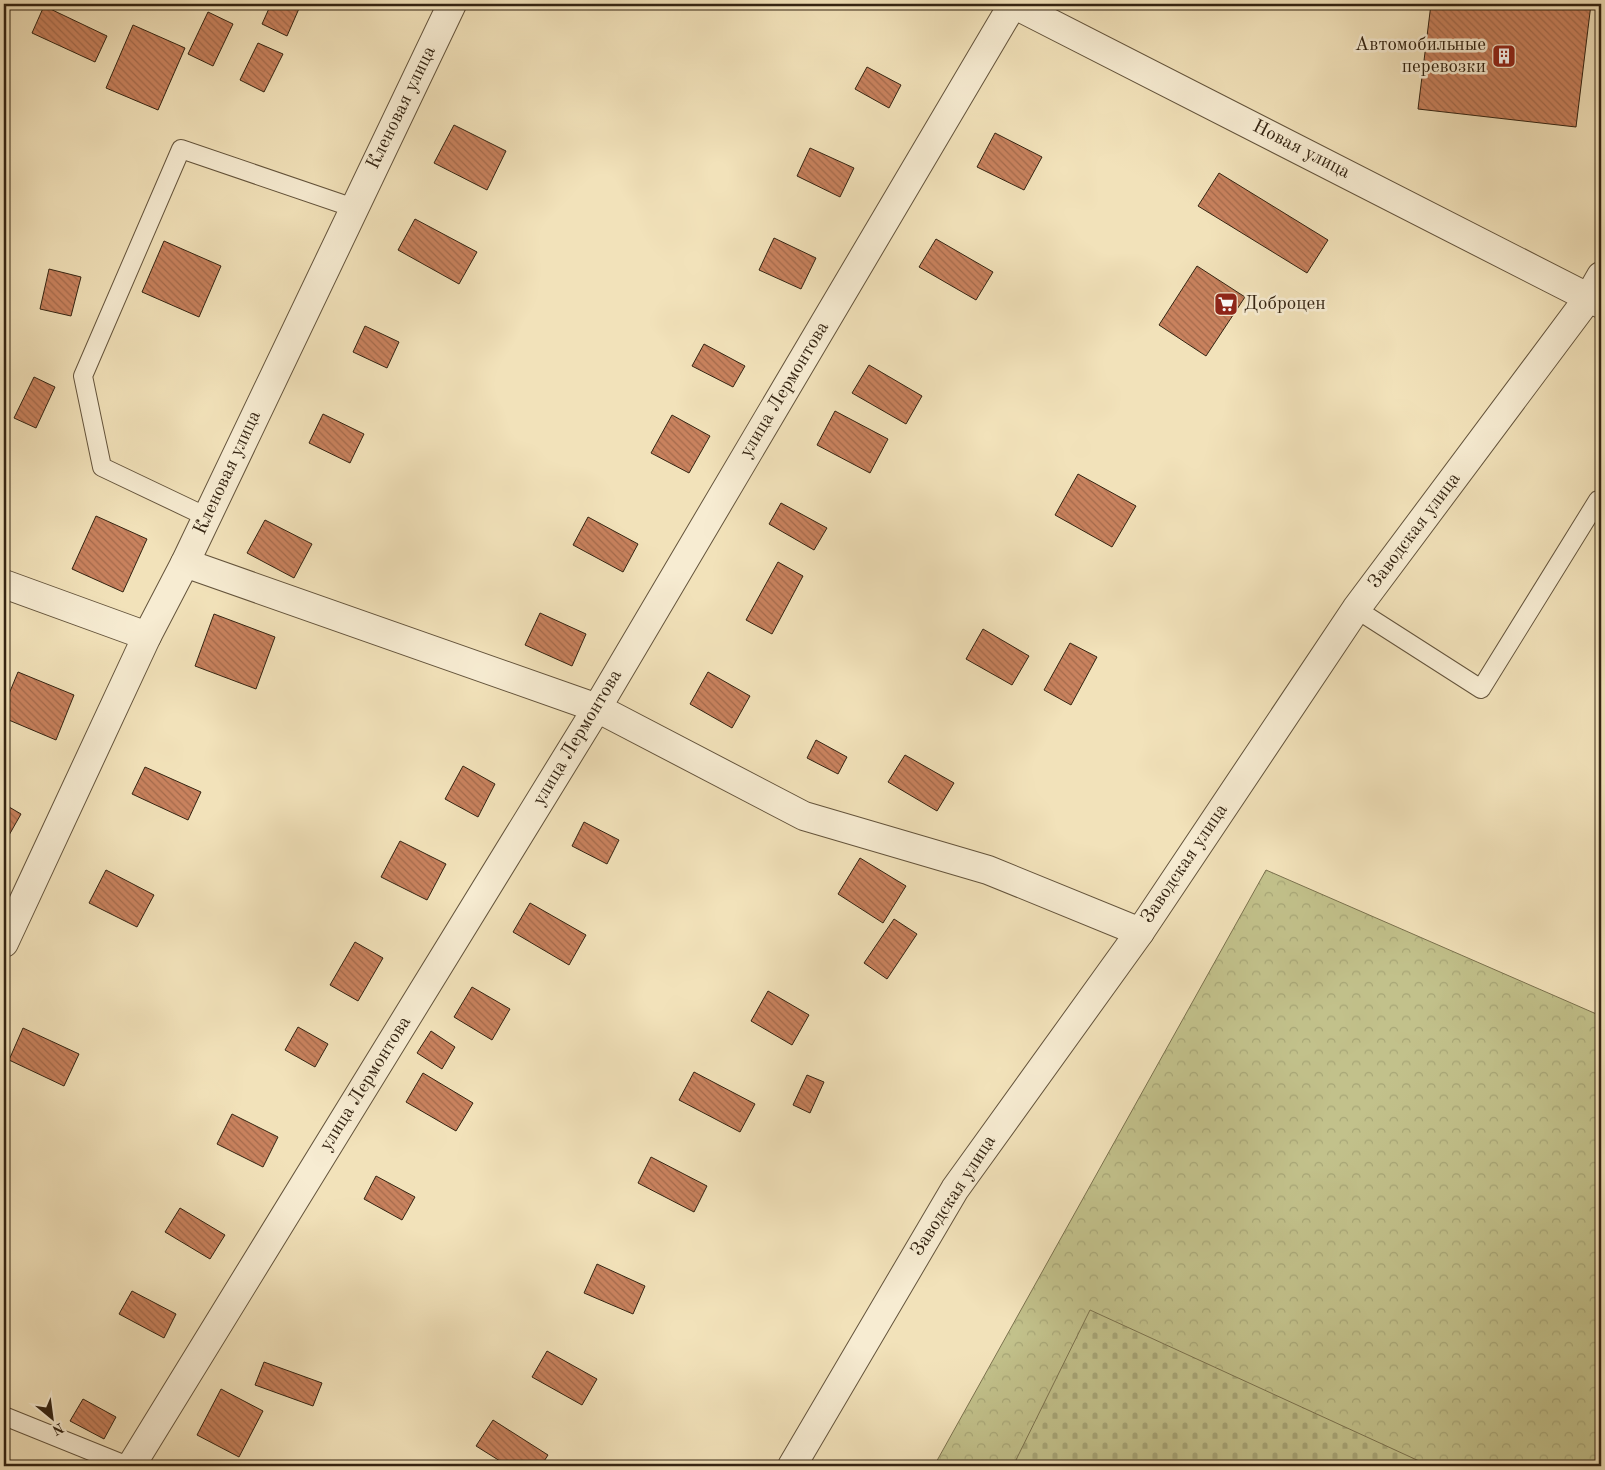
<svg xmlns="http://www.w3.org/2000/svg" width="1605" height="1470" font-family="'Old Standard TT',serif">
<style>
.forest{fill:url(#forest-crowns);stroke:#7b724e}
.cemetery{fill:url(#cemetery-stones);stroke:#7b724e}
.building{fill:url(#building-back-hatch);stroke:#342412}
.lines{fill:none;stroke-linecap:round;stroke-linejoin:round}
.service-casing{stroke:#64543c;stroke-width:20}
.minor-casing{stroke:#64543c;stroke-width:30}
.tertiary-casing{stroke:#64543c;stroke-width:30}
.service{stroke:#f7ecd2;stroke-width:18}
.minor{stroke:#f7ecd2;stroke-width:28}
.tertiary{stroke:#f7ecd2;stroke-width:28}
.labels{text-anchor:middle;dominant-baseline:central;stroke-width:5;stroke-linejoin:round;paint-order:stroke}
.poi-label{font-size:19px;fill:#342412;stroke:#f7ecd2;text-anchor:end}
.street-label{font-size:19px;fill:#342412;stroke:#f7ecd2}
</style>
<defs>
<pattern id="forest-crowns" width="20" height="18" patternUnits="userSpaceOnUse" patternTransform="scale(1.25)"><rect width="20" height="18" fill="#c2c18b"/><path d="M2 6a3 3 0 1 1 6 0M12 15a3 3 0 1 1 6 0" fill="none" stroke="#a7a677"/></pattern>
<pattern id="cemetery-stones" width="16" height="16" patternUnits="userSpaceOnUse" patternTransform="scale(1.25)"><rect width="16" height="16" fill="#c2c18b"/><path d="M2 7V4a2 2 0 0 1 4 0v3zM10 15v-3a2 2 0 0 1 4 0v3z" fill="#a7a677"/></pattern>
<pattern id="building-back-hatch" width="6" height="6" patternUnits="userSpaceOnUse" patternTransform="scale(1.25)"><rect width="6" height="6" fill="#c9825e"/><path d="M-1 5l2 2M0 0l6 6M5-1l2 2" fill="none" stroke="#a46a4c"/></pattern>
</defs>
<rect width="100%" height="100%" fill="#f2e2ba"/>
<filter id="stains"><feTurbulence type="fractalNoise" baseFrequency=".004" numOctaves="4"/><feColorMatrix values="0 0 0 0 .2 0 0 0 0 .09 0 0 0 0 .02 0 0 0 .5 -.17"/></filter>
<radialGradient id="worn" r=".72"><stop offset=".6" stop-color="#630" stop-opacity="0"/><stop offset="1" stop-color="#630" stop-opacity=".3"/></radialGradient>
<!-- forest -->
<path class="forest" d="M1266,870L1601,1016V1466H934Z"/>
<!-- cemetery -->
<path class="cemetery" d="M1090,1310L1430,1466H1013Z"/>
<!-- building -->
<g class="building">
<path d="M271,4H301L287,36L262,24Z"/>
<path d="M1431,4H1591L1576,127L1418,109Z"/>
<path d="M44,6L107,36L95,62L32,33Z"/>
<path d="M208,12L233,24L213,66L188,54Z"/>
<path d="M133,25L185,48L158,110L106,88Z"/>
<path d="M258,43L283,54L264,92L240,80Z"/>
<path d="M867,67L901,85L889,108L855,89Z"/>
<path d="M454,125L506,151L487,190L434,163Z"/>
<path d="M995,133L1042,157L1024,190L977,167Z"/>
<path d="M810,148L854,168L840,197L797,176Z"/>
<path d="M1219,173L1328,240L1307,273L1198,206Z"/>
<path d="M415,219L477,252L459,284L398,250Z"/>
<path d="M774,238L816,258L801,289L759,270Z"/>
<path d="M936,239L993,272L976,300L919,267Z"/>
<path d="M164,241L221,266L199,317L142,292Z"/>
<path d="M1197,266L1245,297L1206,356L1159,325Z"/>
<path d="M49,269L81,277L71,316L40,309Z"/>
<path d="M365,326L399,342L387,368L353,352Z"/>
<path d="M704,344L745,366L733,387L692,366Z"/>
<path d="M869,365L922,396L906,424L852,393Z"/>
<path d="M34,377L55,387L36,428L14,418Z"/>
<path d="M835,411L888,439L870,473L817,445Z"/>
<path d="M323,414L364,434L350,463L309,443Z"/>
<path d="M672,415L710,436L689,473L651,453Z"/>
<path d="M1078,474L1136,506L1112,547L1055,515Z"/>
<path d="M781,503L827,528L814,550L769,524Z"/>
<path d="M96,516L147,539L123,592L72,569Z"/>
<path d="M588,517L638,544L623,572L573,545Z"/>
<path d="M265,520L312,544L294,578L247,553Z"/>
<path d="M778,562L803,576L772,634L746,620Z"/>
<path d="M540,613L586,634L572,666L525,645Z"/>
<path d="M214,614L275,637L256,689L195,666Z"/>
<path d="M983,629L1029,656L1012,685L966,659Z"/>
<path d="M1070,643L1097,657L1071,705L1044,690Z"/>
<path d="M18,672L74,695L56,740L4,718V706Z"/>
<path d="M708,672L750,696L732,728L690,704Z"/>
<path d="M1601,696V706L1597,703Z"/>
<path d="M816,740L847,757L838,774L807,758Z"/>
<path d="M905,755L954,783L937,811L888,782Z"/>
<path d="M463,766L495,784L478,817L445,799Z"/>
<path d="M145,767L201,792L188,820L132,794Z"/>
<path d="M4,804L21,814L4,844Z"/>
<path d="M584,822L619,840L607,864L572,846Z"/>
<path d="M400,841L446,864L427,900L381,877Z"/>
<path d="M860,858L906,886L883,923L838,894Z"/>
<path d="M106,870L154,895L137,927L89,903Z"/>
<path d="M530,903L586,935L569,965L513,932Z"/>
<path d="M894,919L917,934L887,979L864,963Z"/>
<path d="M355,942L383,958L358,1001L330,985Z"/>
<path d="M472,987L510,1009L492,1040L454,1017Z"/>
<path d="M768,991L809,1015L792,1045L751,1021Z"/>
<path d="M298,1027L328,1044L315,1067L285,1050Z"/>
<path d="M23,1028L79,1054L64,1086L9,1060Z"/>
<path d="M431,1031L455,1047L442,1069L417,1053Z"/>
<path d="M694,1072L755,1104L740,1132L679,1100Z"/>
<path d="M423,1073L473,1103L456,1131L406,1102Z"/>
<path d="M807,1075L824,1082L810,1113L793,1105Z"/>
<path d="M232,1114L278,1137L263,1167L217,1144Z"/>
<path d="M651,1157L707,1186L694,1212L638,1183Z"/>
<path d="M376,1176L415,1197L402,1220L364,1199Z"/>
<path d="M180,1208L225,1235L210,1259L165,1232Z"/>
<path d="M597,1264L645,1286L633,1314L584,1293Z"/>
<path d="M132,1291L176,1314L164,1338L119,1314Z"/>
<path d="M547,1351L597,1379L582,1405L532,1377Z"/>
<path d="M264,1362L322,1383L313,1406L255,1385Z"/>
<path d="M221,1389L263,1411L239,1457L197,1435Z"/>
<path d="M83,1399L116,1417L104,1439L70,1421Z"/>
<path d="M493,1420L548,1455L541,1466H508L476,1446Z"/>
</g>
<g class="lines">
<!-- service casing -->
<g class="service-casing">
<g id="service">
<path d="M207,517L102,467L83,376L181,149L354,208"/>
<path d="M1356,609L1481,689L1598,500"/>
<path d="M4,1416L128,1466"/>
</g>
</g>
<!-- minor casing -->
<g class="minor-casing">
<g id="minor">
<path d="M1013,4L1601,304"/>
<path d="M185,563L597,708L804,816L988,870L1140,932"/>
<path d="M4,584L147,636"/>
<path d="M4,943L147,636L185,563L452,4"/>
<path d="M131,1466L597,708L1013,4"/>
</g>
</g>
<!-- tertiary casing -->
<g class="tertiary-casing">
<path id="tertiary" d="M792,1466L955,1189L1140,932L1356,609L1589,297L1601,276"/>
</g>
<!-- service -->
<use href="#service" class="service"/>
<!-- minor -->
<use href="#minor" class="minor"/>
<!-- tertiary -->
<use href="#tertiary" class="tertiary"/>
</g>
<!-- icons -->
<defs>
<g id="building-square" transform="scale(1.25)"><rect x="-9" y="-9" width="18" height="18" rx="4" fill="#8f2418" stroke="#f7ecd2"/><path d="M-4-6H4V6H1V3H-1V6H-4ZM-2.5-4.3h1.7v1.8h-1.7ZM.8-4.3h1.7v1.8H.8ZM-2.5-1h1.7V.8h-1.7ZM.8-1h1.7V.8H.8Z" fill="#fff"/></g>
<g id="supermarket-square" transform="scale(1.25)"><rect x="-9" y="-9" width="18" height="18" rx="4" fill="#8f2418" stroke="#f7ecd2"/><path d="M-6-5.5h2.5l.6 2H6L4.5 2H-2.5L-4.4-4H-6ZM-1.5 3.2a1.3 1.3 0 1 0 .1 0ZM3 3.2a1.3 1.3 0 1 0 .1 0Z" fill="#fff"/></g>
</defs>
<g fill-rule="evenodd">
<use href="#building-square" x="1504" y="56"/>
<use href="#supermarket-square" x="1226" y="304"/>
</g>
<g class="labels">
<!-- poi labels -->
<g class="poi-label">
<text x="1486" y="45">Автомобильные<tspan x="1486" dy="22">перевозки</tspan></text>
<text x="1244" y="304" text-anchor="start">Доброцен</text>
</g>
<!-- street labels -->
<g class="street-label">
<text transform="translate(402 108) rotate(-64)">Кленовая улица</text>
<text transform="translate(1301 150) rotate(27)">Новая улица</text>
<text transform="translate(785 390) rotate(-59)">улица Лермонтова</text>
<text transform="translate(228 473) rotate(-65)">Кленовая улица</text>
<text transform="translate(1415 531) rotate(-53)">Заводская улица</text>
<text transform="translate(578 738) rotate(-59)">улица Лермонтова</text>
<text transform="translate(1185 864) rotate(-56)">Заводская улица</text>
<text transform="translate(366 1084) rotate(-58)">улица Лермонтова</text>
<text transform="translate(954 1196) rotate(-57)">Заводская улица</text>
</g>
</g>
<!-- margin -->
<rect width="1605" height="1470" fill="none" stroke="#f2e2ba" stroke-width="20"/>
<rect x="5" y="5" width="1595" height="1460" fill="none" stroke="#342412" stroke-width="2.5"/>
<rect x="10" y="10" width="1585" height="1450" fill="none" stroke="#342412"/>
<!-- north arrow -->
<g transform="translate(52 1418) rotate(151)" stroke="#f7ecd2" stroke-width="4" paint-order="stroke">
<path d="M0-4L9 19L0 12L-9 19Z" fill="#342412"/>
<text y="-8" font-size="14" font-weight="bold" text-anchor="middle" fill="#342412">N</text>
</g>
<rect width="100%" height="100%" filter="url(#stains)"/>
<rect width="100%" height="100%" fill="url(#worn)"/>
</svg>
